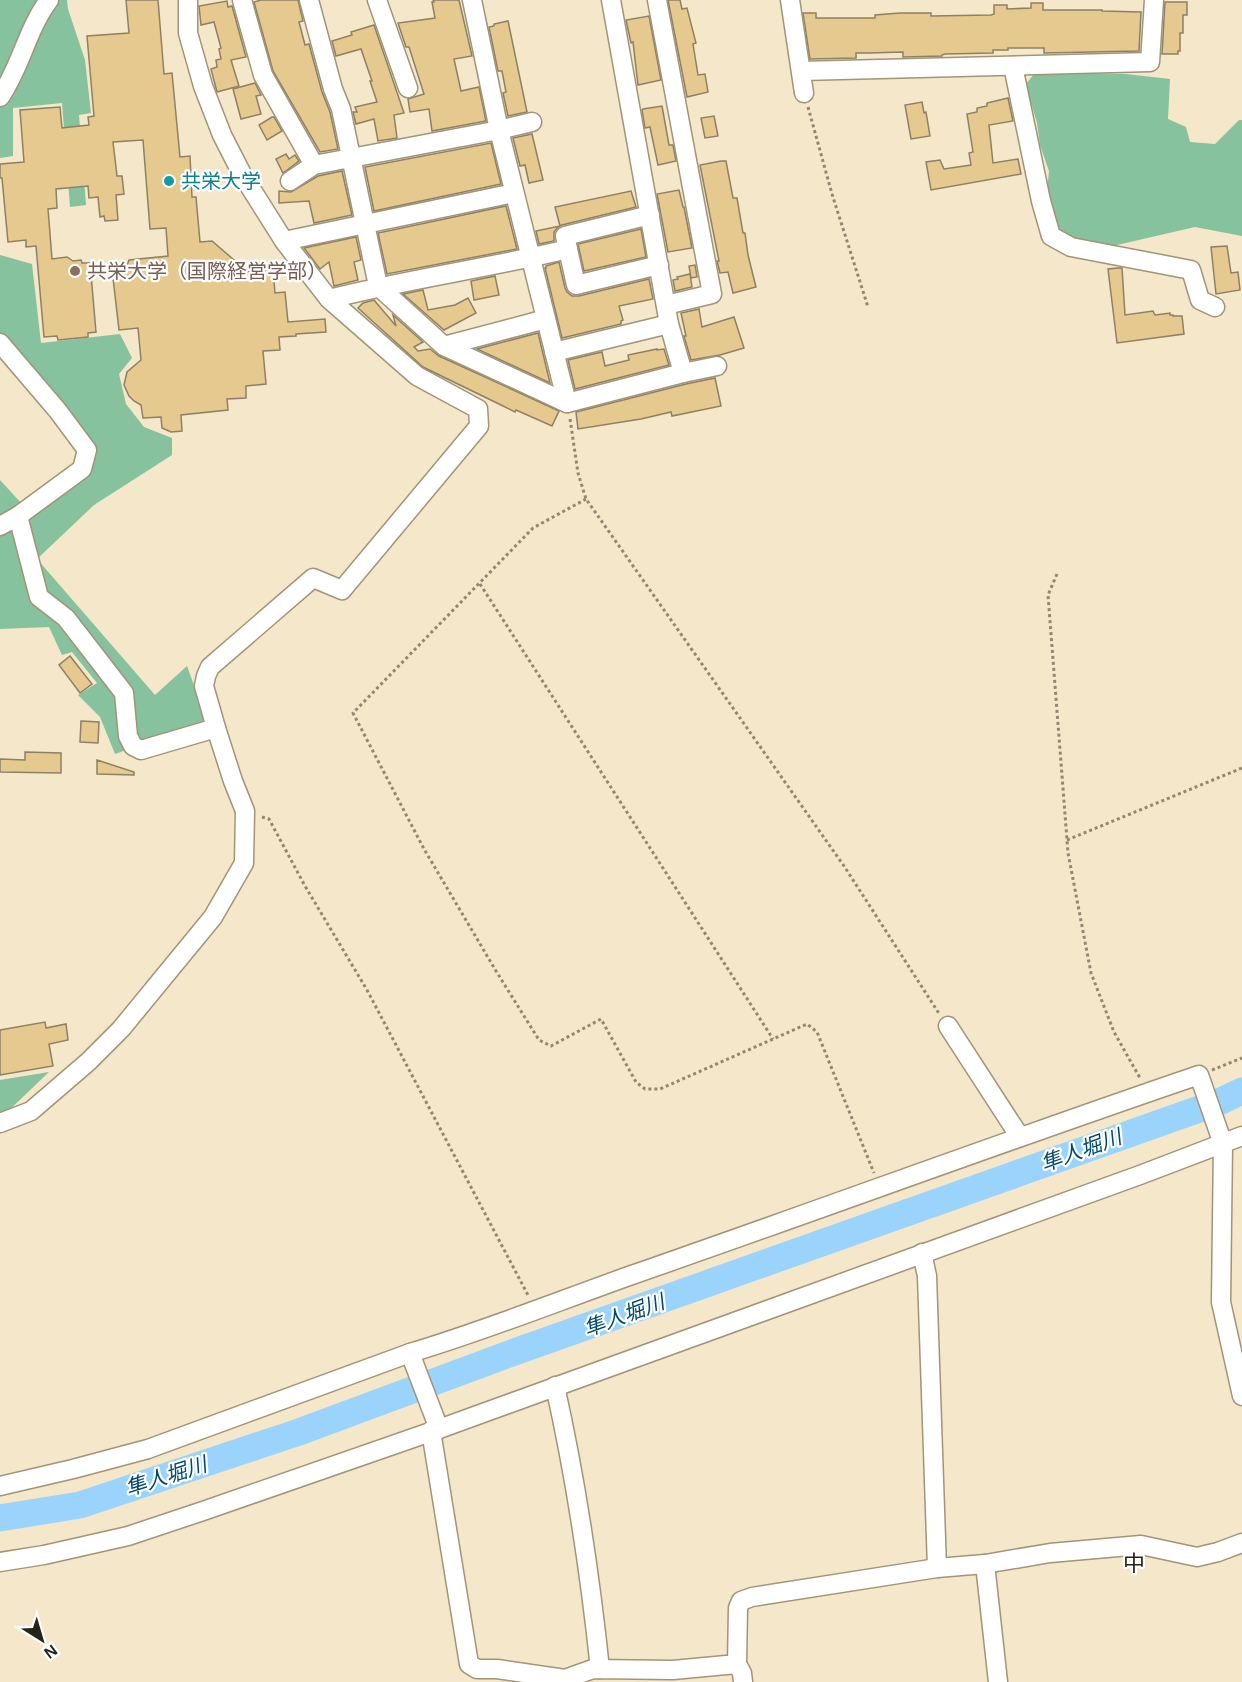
<svg xmlns="http://www.w3.org/2000/svg" width="1242" height="1682" font-family="Helvetica,'Noto Sans JP',sans-serif">
<style>
.forest{fill:#85c29d}
.lines{fill:none;stroke-linecap:round;stroke-linejoin:round}
.river{stroke:#9ad3fc;stroke-width:27}
.building{fill:#e6c98e;stroke:#8d8065;stroke-width:1.5}
.minor-casing{stroke:#a19479;stroke-width:21}
.path{stroke:#918772;stroke-width:3;stroke-dasharray:3 3;stroke-linecap:butt}
.minor{stroke:#fff;stroke-width:18}
.culture-dot{fill:#0f9aa8;stroke:#fff;stroke-width:2}
.education-dot{fill:#8d6e63;stroke:#fff;stroke-width:2}
.labels{text-anchor:middle;dominant-baseline:central;stroke-width:4.5;stroke-linejoin:round;paint-order:stroke}
.culture-label{font-size:20px;fill:#0d838f;stroke:#fff;text-anchor:start}
.education-label{font-size:20px;fill:#785e54;stroke:#fff;text-anchor:start}
.water-label{font-size:21px;font-style:italic;fill:#004970;stroke:#fff}
.quarter-label{font-size:22px;fill:#282318;stroke:#fff}
</style>
<rect width="100%" height="100%" fill="#f5e7c9"/>
<!-- forest -->
<g class="forest">
<path d="M0,0H67L68,9L85,60L91,113L79,115L86,205L70,207L62,103L13,108V156L0,158Z"/>
<path d="M1063,73L1126,74L1170,79L1168,119L1186,127L1190,142L1215,144L1239,120H1242V236L1195,227L1117,245H1093L1071,240L1055,230L1047,191L1049,171L1040,145L1037,123L1032,106L1023,88L1034,74Z"/>
<path d="M0,255L32,264L41,343L120,334L132,358L119,374L126,404L144,427L172,438V455L94,505L37,559L155,695L187,666L207,721L115,754L100,717L78,695L97,683L72,652L62,655L49,627L0,629V480L33,516L72,486L97,454L0,335Z"/>
<path d="M49,1072L5,1114H0V1080Z"/>
</g>
<g class="lines">
<!-- river -->
<path class="river" d="M0,1518L80,1505L299,1432L520,1350L1219,1102L1242,1091"/>
</g>
<!-- building -->
<g class="building">
<path d="M126,0H158L164,74L172,73L180,157L190,156L192,197H196L200,242L212,241L248,272L273,269L275,293L285,292L288,322L325,319L326,332L296,334V336L279,337L280,350L263,351L266,384L246,386V398L227,399L228,410L181,415L182,431L171,432L162,428L161,417L143,418L141,405L134,401L129,396L124,385L127,372L141,360L138,328L119,330L113,278L125,271L129,260L168,256L166,228L150,229L143,140L113,142L117,176H122L124,194L116,195L118,220L105,221L104,216L100,217L98,197L89,198L88,186L56,189L57,208L48,209L52,259L67,257L73,261L81,260L82,263H90L96,332L88,333V337L58,340L57,336L44,337L36,246L26,247V240L8,242L2,178H0V164L24,162L20,110L60,107L62,128L89,125L88,117L94,116L87,36L129,33Z"/>
<path d="M261,0H298L303,21L299,22L305,45L309,44L322,92L330,112L338,149L320,152L273,71L254,2Z"/>
<path d="M433,0H459L472,56L454,59L461,91L479,87L486,121L432,131L429,109L410,112L408,99L424,94L409,47H406L398,23L435,18L432,2H434Z"/>
<path d="M668,0H680L682,9L687,8L696,43L693,44L698,75L705,74L708,92L687,97Z"/>
<path d="M227,1L228,7L232,6L246,57L231,60L239,86L217,92L211,69L217,67L216,60L221,59L219,49L221,48L214,22L201,25L199,6Z"/>
<path d="M1165,2H1187V15H1183V33H1180V51H1178V54H1162Z"/>
<path d="M1031,3H1043V10H1102V11L1141,12L1139,51L1044,53V48H1008V50H993V53L945,54L942,55V56L903,57V52L869,53H856V58L810,59L803,13H816V18H875V15L900,13H931V16L991,15L994,14V5H1007V9L1031,8Z"/>
<path d="M649,16L661,80L638,85L633,42L631,43L626,20Z"/>
<path d="M508,21L527,112L508,116L503,93L506,92L502,71H498L489,27L494,26V24Z"/>
<path d="M374,25L404,113L394,115L397,138L378,141L374,119L356,124L353,112H357L355,107L377,102L370,81H372L361,49L336,56L332,41L352,35L351,32Z"/>
<path d="M255,83L261,95L256,96L261,114L241,119L233,89Z"/>
<path d="M1008,98L1013,121L989,125L993,163L1018,159L1021,174L931,190L926,162L940,160L944,169L971,165L969,153L973,152L967,114L977,112V108L987,106V103Z"/>
<path d="M922,102L924,113L926,112L930,136L911,139L905,105Z"/>
<path d="M662,106L669,145H673L676,161L658,165L650,127L645,128L642,110L643,109Z"/>
<path d="M714,116L718,136L705,138L701,118Z"/>
<path d="M272,117H274L282,131L267,140L259,125Z"/>
<path d="M532,134L543,180L529,183L525,165L520,166L513,138Z"/>
<path d="M491,143L501,184L374,211L365,167Z"/>
<path d="M286,154L289,159L295,155L299,161L283,173L276,159Z"/>
<path d="M721,161H726L733,198H737L743,233H745L748,255L756,287L733,293L728,272L720,273L717,261H719L700,165Z"/>
<path d="M342,171L352,215L314,223L309,201L279,203V191L291,192L318,176Z"/>
<path d="M679,190L683,207H684L692,248L668,252L657,194Z"/>
<path d="M631,191L636,207L562,225L558,227L554,232V241L539,244L536,231L560,226L555,207Z"/>
<path d="M506,206L517,249L387,274L378,233Z"/>
<path d="M641,229L646,257L584,271L578,244Z"/>
<path d="M356,237L361,260L354,262L358,280L334,286L329,262L320,269L304,248Z"/>
<path d="M1227,246L1231,273L1238,272L1240,290L1216,294L1211,247Z"/>
<path d="M559,262L565,288L567,292L572,296H579L649,279L653,299L619,306L623,320L621,321V324L562,338L545,268H546V266Z"/>
<path d="M695,265L697,277L691,278L689,266Z"/>
<path d="M1118,268H1122L1125,315L1153,311L1155,315L1170,313V315H1173V316H1182L1184,334L1117,343L1108,269Z"/>
<path d="M690,274L692,287L675,291L673,280L678,279L677,277Z"/>
<path d="M495,276L499,295L474,300L471,281Z"/>
<path d="M423,290L428,310L455,305L468,298L476,313L444,330L403,294Z"/>
<path d="M374,300L396,326L393,315L423,342L414,347L418,351L430,349L439,356L559,411L552,426L516,410L515,412L501,405L423,367L358,308L363,303Z"/>
<path d="M699,309L702,327L734,317L744,348L720,355L691,360L684,336H686L681,313Z"/>
<path d="M538,333L550,383L477,349Z"/>
<path d="M657,349V350L664,349L669,365L575,389L568,360L602,352L605,366L629,360L628,355Z"/>
<path d="M715,378L721,406L672,416L671,412L641,419L578,429L576,412L686,384Z"/>
<path d="M70,656L92,684L80,693L59,665Z"/>
<path d="M81,721L99,722L98,743L80,742Z"/>
<path d="M25,752L61,753V773L0,772V759L25,760Z"/>
<path d="M97,760L134,772V775L97,774Z"/>
<path d="M45,1022L46,1028L66,1024L68,1040L49,1044L53,1066L0,1075V1030Z"/>
</g>
<g class="lines">
<!-- minor casing -->
<g class="minor-casing">
<g id="minor">
<path d="M242,0L263,75L314,165"/>
<path d="M309,0L333,89L341,109L378,286L444,346L567,403L683,373L717,366"/>
<path d="M377,0L408,88"/>
<path d="M472,0L499,130L567,403"/>
<path d="M611,0L669,324L683,373"/>
<path d="M657,0L712,294L666,305"/>
<path d="M790,0L804,93"/>
<path d="M1013,66L1041,201L1051,236L1071,247L1191,270L1200,300L1215,307"/>
<path d="M801,71L1150,62L1154,0"/>
<path d="M0,97C21,67 27,29 49,0"/>
<path d="M290,181L314,165L499,130L532,122"/>
<path d="M650,215L565,236L576,285L659,265"/>
<path d="M284,241L514,193"/>
<path d="M329,299C408,279 489,268 568,249"/>
<path d="M0,343L58,411L87,450L82,469L18,516L0,526"/>
<path d="M444,346L546,319"/>
<path d="M554,352L669,324"/>
<path d="M18,516L39,597L66,618L124,693L128,736L133,746L141,750L216,728"/>
<path d="M948,1026L1020,1137"/>
<path d="M0,1123L31,1111L88,1062L121,1029L213,917L244,863L245,811L233,781L216,728L204,686L206,676L210,667L313,578L342,590L479,426L478,409L417,376L329,299L284,241L243,176L222,135L203,86L188,33V0"/>
<path d="M922,1253L927,1276L937,1568"/>
<path d="M410,1353L439,1429"/>
<path d="M555,1386C576,1480 590,1574 600,1669"/>
<path d="M431,1431L469,1664L477,1669H497L565,1679L593,1669L673,1670L737,1664L738,1608L741,1601L752,1597L937,1568L985,1564L1050,1553L1141,1545L1197,1557L1218,1552L1242,1543"/>
<path d="M0,1486L73,1469L148,1449L410,1353C484,1331 556,1302 629,1276C819,1210 1008,1140 1199,1075L1223,1144L1221,1302L1242,1396"/>
<path d="M0,1562L44,1555L128,1536L203,1511L439,1429L1140,1175L1242,1136"/>
<path d="M985,1564L998,1682"/>
<path d="M737,1664L742,1673L743,1682"/>
</g>
</g>
<!-- path -->
<g class="path">
<path d="M808,107L832,194L868,307"/>
<path d="M570,419L578,473L586,499L844,866L940,1015"/>
<path d="M586,499L533,528L353,713L424,849L496,971L539,1040L551,1046L601,1019L636,1082L645,1089H660L807,1024L817,1032L874,1173"/>
<path d="M1057,574L1048,595L1068,853L1091,973L1114,1032L1140,1078"/>
<path d="M480,584L773,1039"/>
<path d="M262,817L269,819L305,886L367,990L529,1297"/>
<path d="M1067,840L1242,768"/>
<path d="M1212,1070L1242,1058"/>
</g>
<!-- minor -->
<use href="#minor" class="minor"/>
</g>
<!-- markers -->
<circle class="culture-dot" cx="169" cy="181" r="6"/>
<circle class="education-dot" cx="75" cy="271" r="6"/>
<g class="labels">
<!-- culture labels -->
<g class="culture-label">
<text x="181" y="181">共栄大学</text>
</g>
<!-- education labels -->
<g class="education-label">
<text x="87" y="271">共栄大学（国際経営学部）</text>
</g>
<!-- water labels -->
<g class="water-label">
<text transform="translate(1081 1150) rotate(-20)">隼人堀川</text>
<text transform="translate(624 1315) rotate(-20)">隼人堀川</text>
<text transform="translate(166 1476) rotate(-18)">隼人堀川</text>
</g>
<!-- quarter labels -->
<g class="quarter-label">
<text x="1134" y="1563">中</text>
</g>
</g>
<!-- north arrow -->
<g transform="translate(42 1640) rotate(143)" stroke="#ffffff" stroke-width="4.5" paint-order="stroke">
<path d="M0-4.5L10 22L0 15L-10 22Z" fill="#282318"/>
<text y="-9" font-size="16" font-weight="bold" text-anchor="middle" fill="#282318">N</text>
</g>
</svg>
